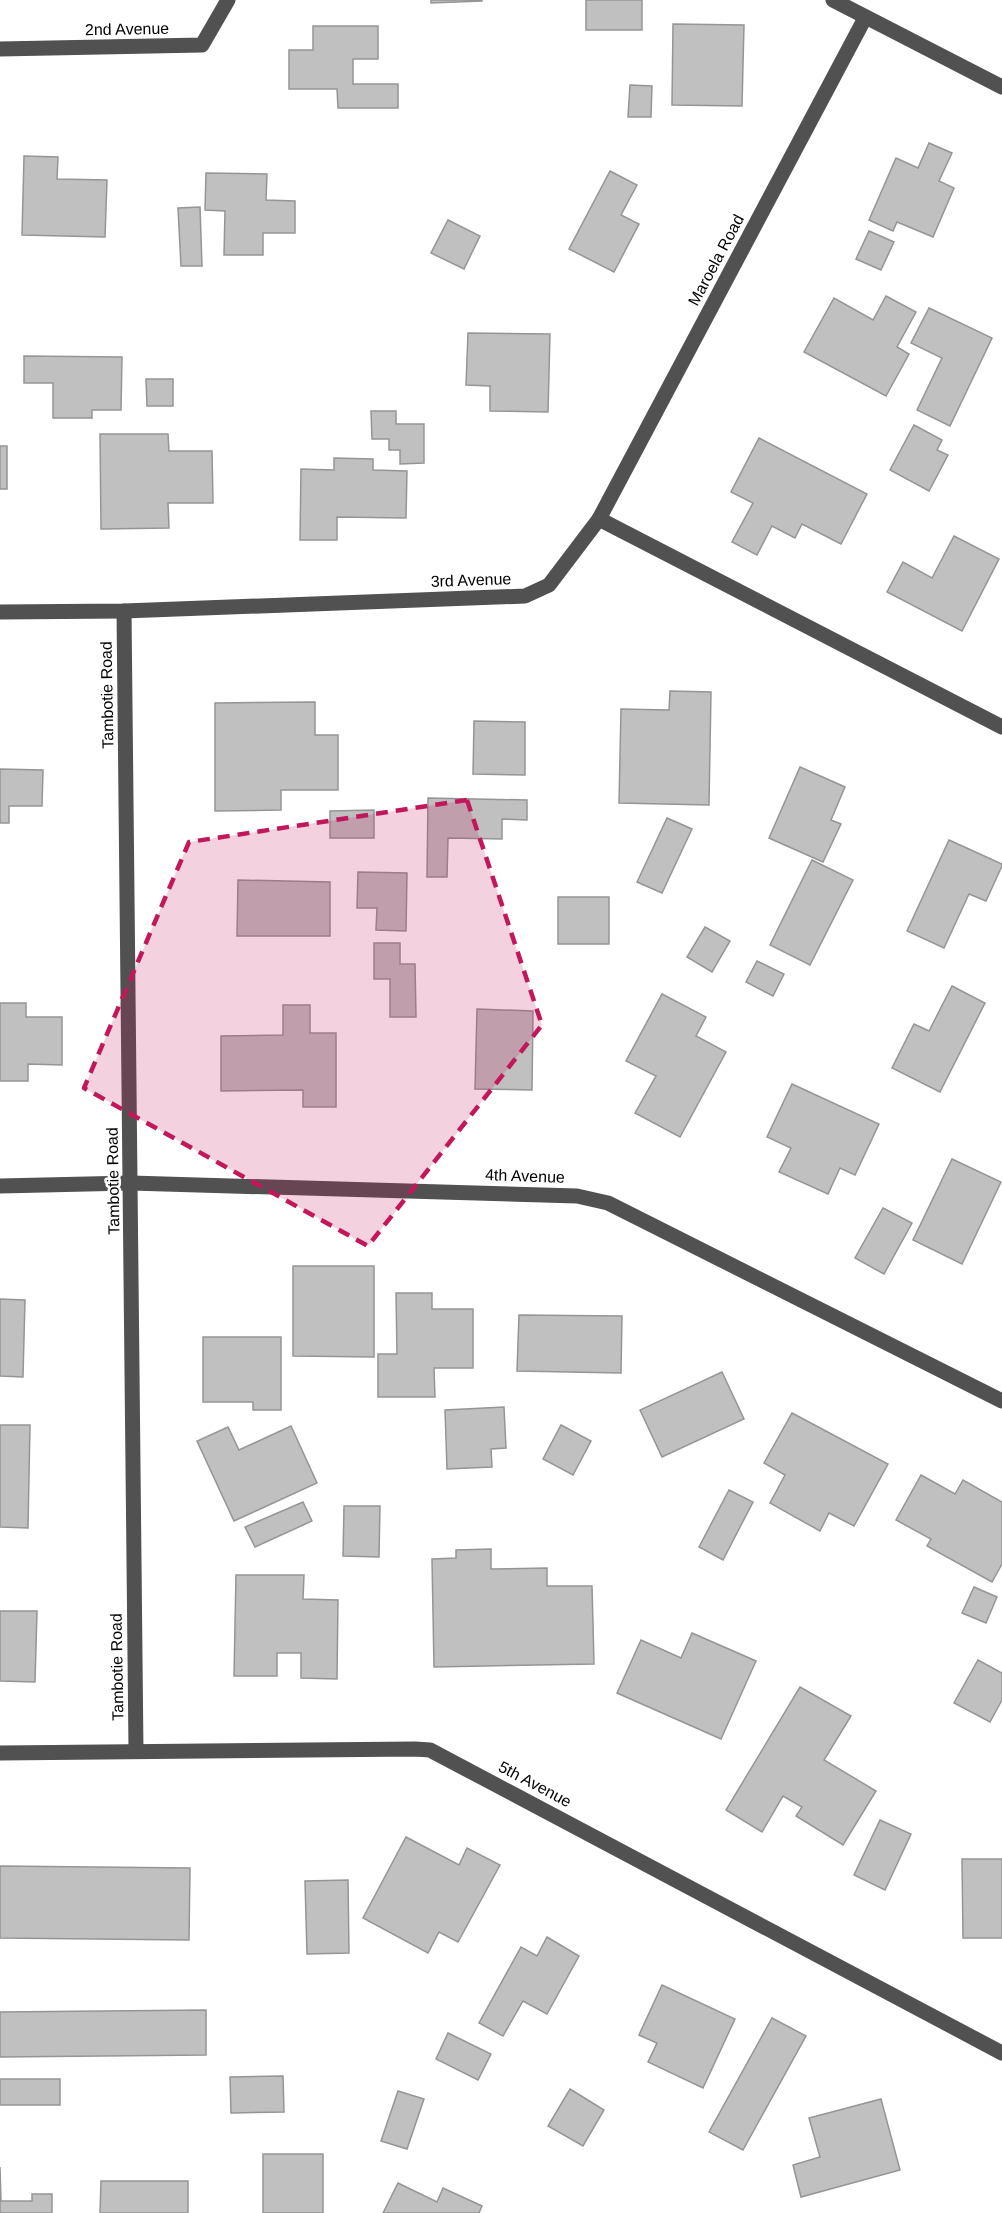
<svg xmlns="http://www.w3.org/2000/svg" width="1002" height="2213" font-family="Helvetica,sans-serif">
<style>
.building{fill:#c0c0c0;stroke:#959595;stroke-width:1.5}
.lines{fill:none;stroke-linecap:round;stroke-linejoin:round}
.minor{stroke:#515151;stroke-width:15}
.marked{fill:#c2185b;fill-opacity:0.2;stroke:#c2185b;stroke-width:4.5;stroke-dasharray:12 8;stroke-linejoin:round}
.labels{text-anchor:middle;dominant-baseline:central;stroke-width:5;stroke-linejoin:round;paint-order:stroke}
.street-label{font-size:16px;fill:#000;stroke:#fff}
</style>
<rect width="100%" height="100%" fill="#fff"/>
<!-- building -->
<g class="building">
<path d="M431,0H482V1L431,3Z"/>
<rect x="586" y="0" width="56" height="30"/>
<path d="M673,24L744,25L742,106L672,105Z"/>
<path d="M313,26H378V59H353V84H398V108H338L337,89H289V50H313Z"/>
<path d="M630,85L652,86L651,117H628Z"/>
<path d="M929,143L952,153L939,181L954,188L933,237L897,222L893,231L869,220L896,158L918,168Z"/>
<path d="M24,156L58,157L57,179L107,180L105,237L22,235Z"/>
<path d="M610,171L637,185L621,215L639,224L614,272L569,249Z"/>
<path d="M206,173L267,174L266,200L295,201V233H263V255H224L225,211L205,210Z"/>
<path d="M200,207L202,266H181L178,208Z"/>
<path d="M448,220L480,236L464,269L431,253Z"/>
<path d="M869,231L894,242L881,270L856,259Z"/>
<path d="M886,296L916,312L897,347L909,354L886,396L804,352L834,298L873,320Z"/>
<path d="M929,308L992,338L950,426L917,410L942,358L911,343Z"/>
<path d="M468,333L550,334L548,412L490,411V386L466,385Z"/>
<path d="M24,356L122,357L121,410H92V418H53V383H24Z"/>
<path d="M146,379H173V406H147Z"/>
<path d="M371,411H396V424H424V463L400,464V450H389V439H372Z"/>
<path d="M914,425L942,440L937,450L948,455L929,491L890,470Z"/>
<path d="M100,434H168L169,451H212L213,503H168L169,528L101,529Z"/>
<path d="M759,438L867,494L841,544L802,524L795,538L772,526L757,555L732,542L753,503L731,492Z"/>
<rect x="0" y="446" width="7" height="43"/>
<path d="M334,458L373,459V470L407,471L406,518L337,517V540H300L301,469L334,470Z"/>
<path d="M954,536L999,559L962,631L887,592L903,562L932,578Z"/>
<path d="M670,691L711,692L709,805L619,803L621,709L669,710Z"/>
<path d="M315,702V735H338V790H281V810L215,811V703Z"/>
<path d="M474,721L525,722V775L473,774Z"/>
<path d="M800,767L845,787L831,820L841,824L823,862L769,838Z"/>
<path d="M0,769L43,770L42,806H9V823H0Z"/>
<path d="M428,798L527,800V820L502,819V839L448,838L447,877H427Z"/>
<path d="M374,810V838H330V811Z"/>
<path d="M667,818L692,829L662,893L637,882Z"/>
<path d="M949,840L1002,864V866L986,901L969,894L944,948L907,931Z"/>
<path d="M812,860L853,880L810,965L770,945Z"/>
<path d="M358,872L407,873L406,931L376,930L377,908H357Z"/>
<path d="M238,880L330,882V936H237Z"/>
<rect x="558" y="897" width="51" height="47"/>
<path d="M705,927L730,941L712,972L687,957Z"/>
<path d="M374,943H400V964H415L416,1017H390V979H374Z"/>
<path d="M757,961L784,974L773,996L746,982Z"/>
<path d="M952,986L985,1003L940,1092L892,1068L914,1024L929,1031Z"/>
<path d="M662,994L706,1017L696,1036L726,1052L680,1137L635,1113L656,1076L626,1061Z"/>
<path d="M0,1003H26V1017H62V1065L28,1064V1081H0Z"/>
<path d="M283,1005H310V1033H336V1107H303V1090L221,1091V1036L283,1035Z"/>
<path d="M477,1009L533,1011L532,1090L475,1089Z"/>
<path d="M792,1084L879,1124L855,1175L840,1168L828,1194L779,1172L791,1148L767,1137Z"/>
<path d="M952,1159L1001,1182L962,1264L913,1240Z"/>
<path d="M883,1208L912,1223L884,1274L855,1258Z"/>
<path d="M293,1266H374V1357L293,1356Z"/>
<path d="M396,1293H432V1309H473V1368H434L435,1397H378V1354H397Z"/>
<path d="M0,1299L25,1300L23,1377L0,1376Z"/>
<path d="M519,1315L622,1316L621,1373L517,1371Z"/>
<path d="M203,1337H281V1410H253V1402H203Z"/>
<path d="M722,1372L744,1419L662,1457L640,1410Z"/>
<path d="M504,1407L506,1448L491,1449L492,1467L447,1469L445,1410Z"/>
<path d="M792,1413L888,1464L854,1526L829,1513L820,1531L770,1503L785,1475L764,1463Z"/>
<path d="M0,1425H30L28,1528L0,1527Z"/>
<path d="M561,1425L591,1441L573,1475L543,1459Z"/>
<path d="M291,1426L317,1483L234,1521L197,1441L228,1427L239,1450Z"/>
<path d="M921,1475L955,1494L963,1480L1002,1502V1564L992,1582L927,1546L931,1539L896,1520Z"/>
<path d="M729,1490L753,1502L723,1560L699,1547Z"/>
<path d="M303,1502L312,1521L255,1547L245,1527Z"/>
<path d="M344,1506H380L379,1557L343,1556Z"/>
<path d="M491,1549V1569L547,1568V1586H592L594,1664L434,1667L432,1559L456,1558V1550Z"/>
<path d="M236,1575H304L303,1599L338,1600L337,1679L301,1678V1653H277V1676H234Z"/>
<path d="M974,1587L997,1597L986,1623L962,1613Z"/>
<path d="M0,1611H37L35,1682L0,1681Z"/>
<path d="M692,1633L756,1661L721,1739L617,1693L641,1640L681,1658Z"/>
<path d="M978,1660L1002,1673V1700L990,1722L954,1703Z"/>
<path d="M800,1687L851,1716L824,1760L876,1791L843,1845L796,1816L802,1807L783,1796L762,1832L726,1810Z"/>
<path d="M880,1820L911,1834L885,1890L854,1875Z"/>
<path d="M406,1837L459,1865L467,1848L500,1865L458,1942L439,1932L428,1953L363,1918Z"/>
<path d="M962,1859H1002V1938H963Z"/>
<path d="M0,1866L190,1868L189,1940L0,1938Z"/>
<path d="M348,1880L349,1953L307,1954L305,1881Z"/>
<path d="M547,1937L579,1956L547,2014L523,2001L503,2036L479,2023L521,1947L537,1956Z"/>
<path d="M662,1985L735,2019L703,2088L648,2062L657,2043L639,2035Z"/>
<path d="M206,2010V2055L0,2057V2012Z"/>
<path d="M772,2018L806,2036L743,2150L709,2132Z"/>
<path d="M448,2033L491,2054L478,2080L436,2059Z"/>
<path d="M283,2076L284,2112L231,2113L230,2077Z"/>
<rect x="0" y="2079" width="60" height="26"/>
<path d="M570,2089L604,2110L583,2146L548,2126Z"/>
<path d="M398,2091L424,2099L407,2149L381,2141Z"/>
<path d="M881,2099L900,2170L801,2197L793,2165L820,2157L809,2118Z"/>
<rect x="263" y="2154" width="60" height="59"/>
<path d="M0,2167L1,2201H32V2194H52V2213H0Z"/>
<path d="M101,2181H188V2213H100Z"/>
<path d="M398,2183L437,2202L443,2188L482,2206L479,2213H383Z"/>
</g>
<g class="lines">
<!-- minor -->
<g class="minor">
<path d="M833,0L1002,87"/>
<path d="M0,49L202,45L228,0"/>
<path d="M599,519L1002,727"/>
<path d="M124,611L136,1751"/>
<path d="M0,612L124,611L525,596L549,585L599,519L865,18"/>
<path d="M0,1186L131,1183L577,1196L608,1203L1002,1401"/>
<path d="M0,1753L415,1749L430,1750L1002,2053"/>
</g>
</g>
<!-- marked area -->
<path class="marked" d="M467,800L542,1025L368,1246L84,1088L189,842Z"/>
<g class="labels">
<!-- street labels -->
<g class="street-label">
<text transform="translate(127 29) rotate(-1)">2nd Avenue</text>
<text transform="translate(716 260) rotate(-62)">Maroela Road</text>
<text transform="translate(471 580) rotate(-2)">3rd Avenue</text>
<text transform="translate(107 695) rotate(-91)">Tambotie Road</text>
<text transform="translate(525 1176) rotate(2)">4th Avenue</text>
<text transform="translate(113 1181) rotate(-91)">Tambotie Road</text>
<text transform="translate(117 1667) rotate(-91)">Tambotie Road</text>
<text transform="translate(535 1784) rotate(28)">5th Avenue</text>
</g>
</g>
</svg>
